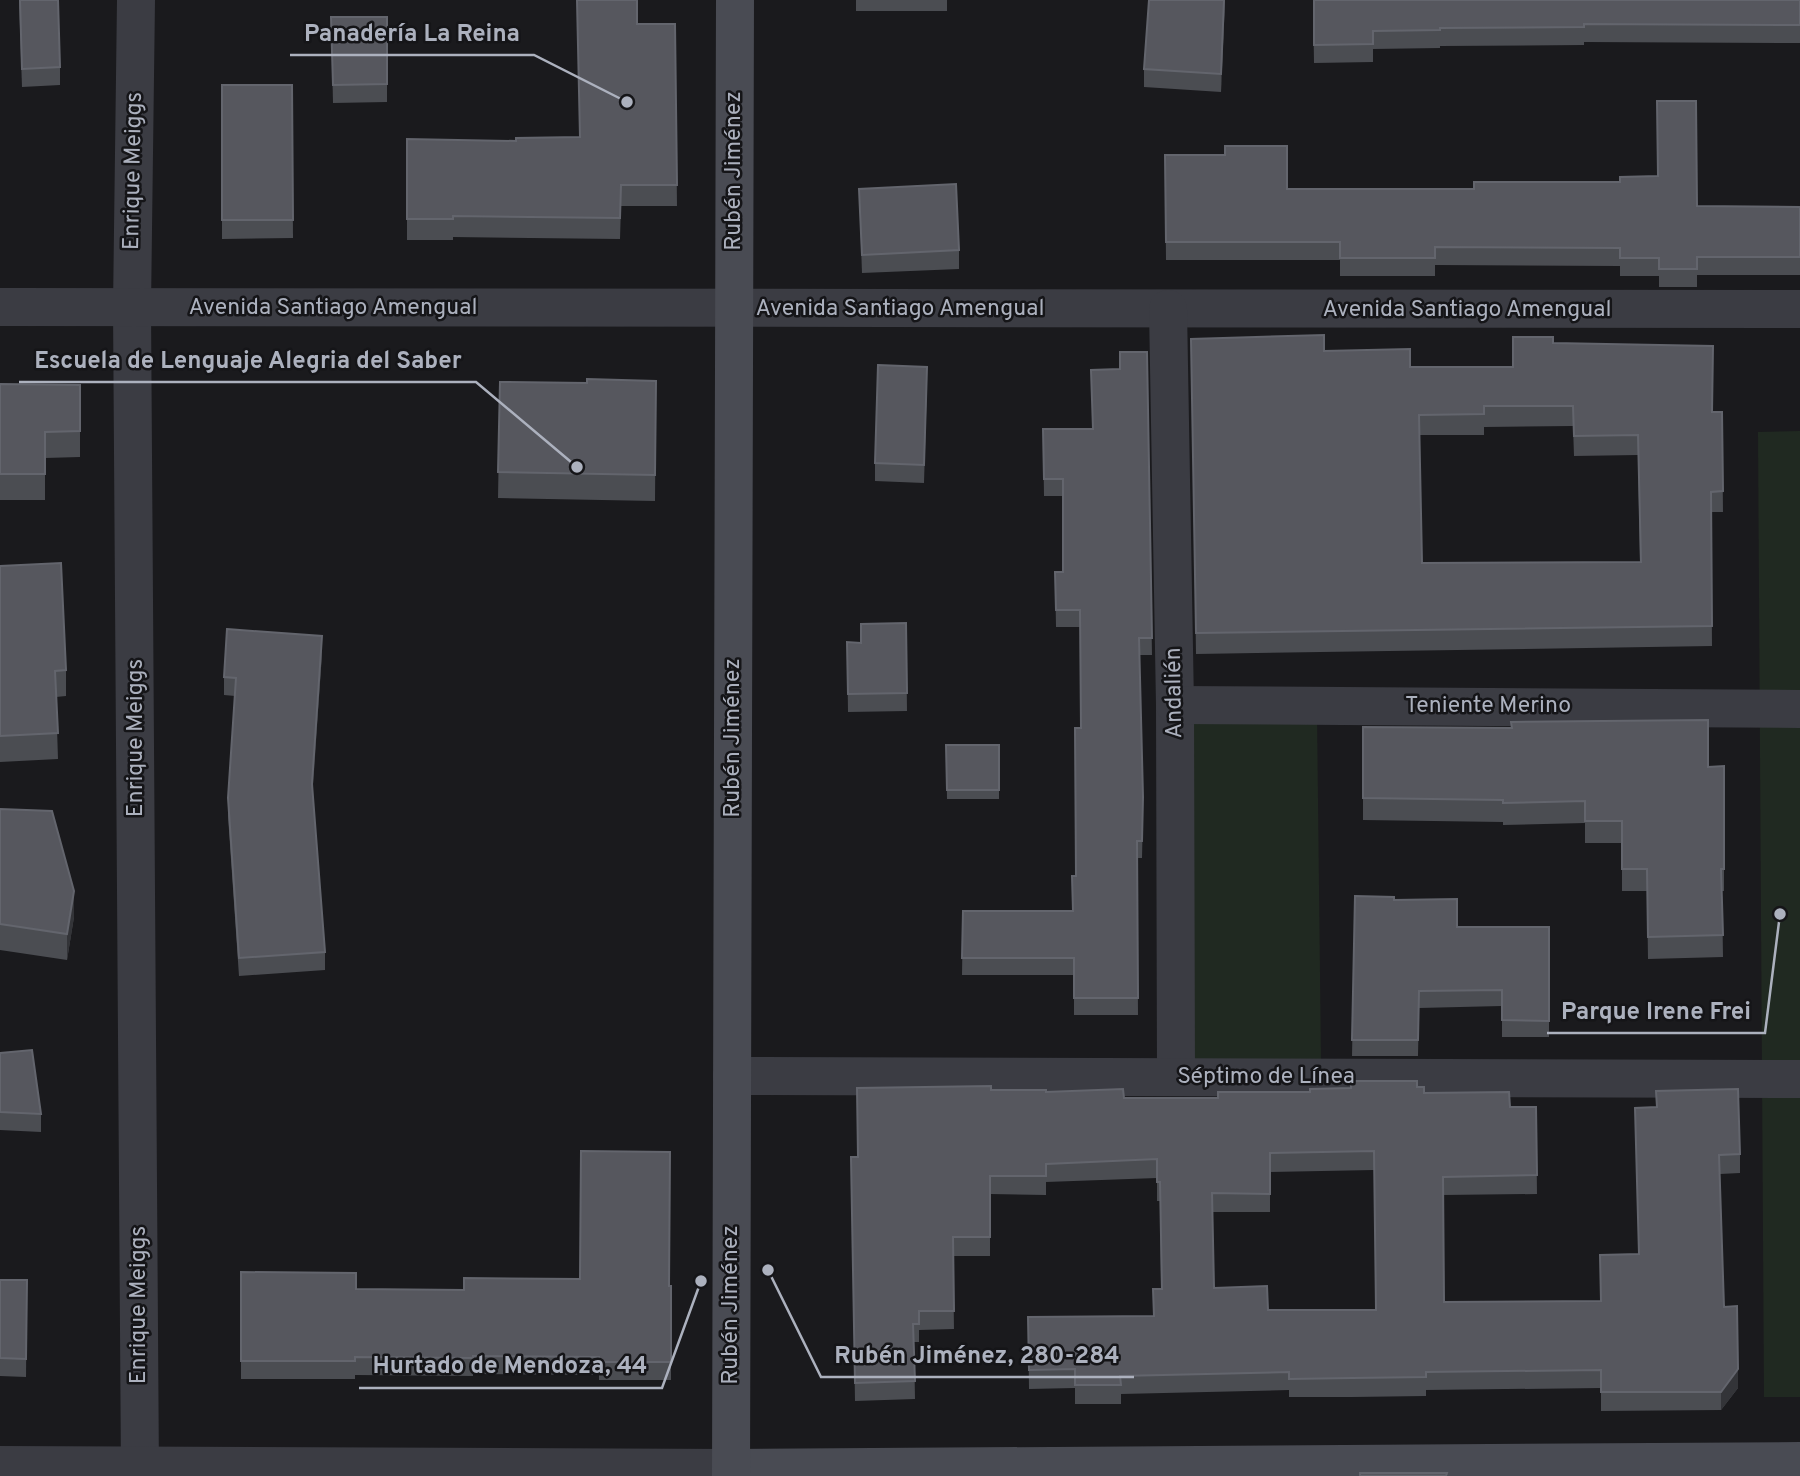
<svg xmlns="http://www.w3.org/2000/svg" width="1800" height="1476" font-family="Overpass,sans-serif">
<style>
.green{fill:#202921}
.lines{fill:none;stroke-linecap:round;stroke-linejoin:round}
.minor{stroke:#3b3c43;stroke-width:38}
.secondary{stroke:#494b53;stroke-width:38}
.wall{fill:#4b4d52;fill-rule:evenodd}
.shaded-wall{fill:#333438}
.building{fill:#56575e;stroke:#63656d;stroke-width:2;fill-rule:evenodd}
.labels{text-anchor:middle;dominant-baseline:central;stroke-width:5;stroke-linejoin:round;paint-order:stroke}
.street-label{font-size:23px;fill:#acb1be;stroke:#151518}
.leader{fill:none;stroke:#acb1be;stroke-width:2.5}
.callout-dot{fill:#acb1be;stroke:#151518;stroke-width:2.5}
.callout-label{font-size:24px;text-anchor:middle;font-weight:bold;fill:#acb1be;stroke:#151518;stroke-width:5;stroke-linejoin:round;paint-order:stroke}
</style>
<rect width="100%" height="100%" fill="#1a1a1d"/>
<!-- green -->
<g class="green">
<path d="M1800,431V1397H1764L1758,432Z"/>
<path d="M1317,713L1321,1061L1168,1065L1173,714Z"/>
</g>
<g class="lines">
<!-- minor -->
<g class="minor">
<path d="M136,0L132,307L140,1476"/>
<path d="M0,307L1800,309"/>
<path d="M1168,309L1175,705L1176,1077"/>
<path d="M1175,705L1800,709"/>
<path d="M732,1076L1800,1079"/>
<path d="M0,1465L731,1468"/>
</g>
<!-- secondary -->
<g class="secondary">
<path d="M731,1468L1800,1461"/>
<path d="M731,1476L735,0"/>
</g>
</g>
<!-- wall -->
<g class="wall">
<path d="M19,0L60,67V85L22,87Z"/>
<rect x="856" y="0" width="91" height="11"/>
<path d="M1225,0L1221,92L1144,87V69Z"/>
<path d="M1313,0H1800V43L1584,42V45L1440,46V48L1373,49V62L1314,63Z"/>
<path d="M331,17L387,84V102L333,103Z"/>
<path d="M637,24H675L677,206H621L620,239L453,237V240H407V139L516,141L579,137Z"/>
<path d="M222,85H292L293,238L222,239Z"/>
<path d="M1165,155L1287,189L1697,206L1800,207V275H1697V287H1659V276H1620V266L1435,265V276H1340V260H1166Z"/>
<path d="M859,189L959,250V269L862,273Z"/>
<path d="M1191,339L1324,351L1410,367H1513L1553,343L1712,412H1722L1723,512H1711L1712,646L1196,654ZM1573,426L1574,456L1638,455L1640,562L1422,563L1419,435H1484V427Z"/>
<path d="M1147,352L1152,655H1139L1143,814L1142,858H1137L1138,1015H1074V975H962L963,911H1073L1076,876L1081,728L1080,627H1056L1055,572H1063V496H1044L1043,429H1092L1120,369Z"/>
<path d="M656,381L655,501L498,498L500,382L587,383Z"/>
<path d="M0,384L80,385V457L45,458V500H0Z"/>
<path d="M927,385L924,483L875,481V463Z"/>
<path d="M0,566L66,670V696L56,697L58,759L0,762Z"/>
<path d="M906,623L907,711L848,712L847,642L861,643Z"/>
<path d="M322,654L312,792L325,952V970L239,976L228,816V798L235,696L224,695V677Z"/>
<path d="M1363,727L1708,767L1724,766V891H1722L1723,957L1648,959L1647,891H1622V843H1585V823L1503,825V822L1363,820Z"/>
<path d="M946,745H999V799H947Z"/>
<path d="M0,809L74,917L67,960L0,950Z"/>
<path d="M1355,896L1394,900L1457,927H1549V1037H1502V1006L1419,1008L1418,1056H1352Z"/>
<path d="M0,1053L41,1114V1132L0,1130Z"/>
<path d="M1417,1087L1424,1093L1510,1107H1536L1537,1194L1443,1195L1444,1302L1600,1301L1639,1254L1656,1107V1091L1740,1154V1173L1720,1174L1724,1307L1738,1388L1721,1410L1601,1411V1388L1426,1390V1396L1352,1397H1289V1390L1121,1394V1404H1075V1388L1029,1389L1028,1317L1153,1316V1289H1161L1160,1201H1157V1178L1046,1182V1195L990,1194V1256H953L954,1329L919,1330V1342H914L915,1399L855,1401L851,1157H858L991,1090L1124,1098H1218L1310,1092ZM1374,1170L1376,1310H1268L1214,1288L1212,1212H1270V1172Z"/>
<path d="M241,1272L356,1289L464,1290L671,1286V1380H599V1375L473,1374V1376L355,1375V1379H241Z"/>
<path d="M0,1280H27L26,1377L0,1376Z"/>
</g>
<!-- shaded-wall -->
<g class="shaded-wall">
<path d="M1224,0H1225L1221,92V74Z"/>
<path d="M322,636V654L312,802V784Z"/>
<path d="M74,891V917L67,960V934Z"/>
<path d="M1738,1369V1388L1721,1410V1392Z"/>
</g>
<!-- building -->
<g class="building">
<path d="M20,0H58L60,67L22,69Z"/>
<path d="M577,0H637V24H675L677,185H621L620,218L453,216V219H407V139L516,141V138L580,137Z"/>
<path d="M1149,0H1224L1221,74L1144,69Z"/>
<path d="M1314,0H1800V25L1584,24V27L1440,28V30L1373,31V44L1314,45Z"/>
<path d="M331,17H387V84L333,85Z"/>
<path d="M222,85H292L293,220H222Z"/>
<path d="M1657,101H1696L1697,206L1800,207V257H1697V269H1659V258H1620V248L1435,247V258H1340V242H1166L1165,155H1225V146H1287V189H1474V182H1620V177L1658,176Z"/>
<path d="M956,184L959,250L862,255L859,189Z"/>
<path d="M1324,335V351L1410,349V367H1513V337H1553V343L1713,346L1712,412H1722L1723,491L1711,492L1712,626L1196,633L1191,339ZM1484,406H1573L1574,436L1638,435L1641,562L1422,563L1419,415L1484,414Z"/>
<path d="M1120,352H1147L1152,638H1139L1143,797L1142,841H1137L1138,998H1074V958H962L963,911H1073L1072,876H1076L1075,728H1081L1080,610H1056L1055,572H1063V479H1044L1043,429H1093L1091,370L1120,369Z"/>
<path d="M878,365L927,367L924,465L875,463Z"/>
<path d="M587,379L656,381L655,475L498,472L500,382L587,383Z"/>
<path d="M0,384L80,385V431L45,432V474H0Z"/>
<path d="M61,563L66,670L55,671L58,733L0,736V566Z"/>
<path d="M906,623L907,693L848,694L847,642L861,643V624Z"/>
<path d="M227,629L322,636L312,784L325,952L239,958L228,798L236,678L224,677Z"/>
<path d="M1708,720V767L1724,766V869H1721L1723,935L1648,937L1647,869H1622V821H1585V801L1503,803V800L1363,798V727L1512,728L1511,722Z"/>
<path d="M946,745H999V790H947Z"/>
<path d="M0,809L52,811L74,891L67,934L0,924Z"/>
<path d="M1355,896L1394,897V900L1457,899V927H1549V1021L1502,1020V990L1419,991L1418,1040H1352Z"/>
<path d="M32,1050L41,1114L0,1112V1053Z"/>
<path d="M1351,1081H1417V1087H1424V1093L1509,1092L1510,1107H1536L1537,1175L1443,1177L1444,1302L1601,1301L1600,1255L1639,1254L1635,1108L1657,1107L1656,1091L1738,1089L1740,1154L1719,1155L1724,1307L1737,1306L1738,1369L1721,1392H1601V1370L1426,1372V1377L1352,1378L1289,1379V1372L1120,1376L1121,1385H1075V1369L1029,1370L1028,1317L1154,1316L1153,1289H1162L1160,1182H1157V1159L1046,1164V1176H990V1237H953L954,1311H919V1324H913L915,1381L855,1383L851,1157H858L857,1088L991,1086V1090H1046V1092L1123,1089L1124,1098H1218V1092H1310V1089L1351,1088ZM1374,1151L1376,1310H1268L1267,1286L1214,1288L1212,1193L1270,1194V1153Z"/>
<path d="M581,1151L670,1152L669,1286H671V1362H599V1357L473,1356V1358L355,1357V1361H241V1272L356,1273V1289L464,1290V1278L580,1279Z"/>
<path d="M0,1280H27L26,1359L0,1358Z"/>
<path d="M1360,1473H1447L1446,1476H1360Z"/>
</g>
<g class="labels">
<!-- street labels -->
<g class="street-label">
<text transform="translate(134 171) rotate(-89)">Enrique Meiggs</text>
<text transform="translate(734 171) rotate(-90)">Rubén Jiménez</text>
<text x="333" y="308">Avenida Santiago Amengual</text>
<text x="900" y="309">Avenida Santiago Amengual</text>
<text x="1467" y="310">Avenida Santiago Amengual</text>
<text transform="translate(1175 693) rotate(-91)">Andalién</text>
<text x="1488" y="706">Teniente Merino</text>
<text transform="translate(136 738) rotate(-90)">Enrique Meiggs</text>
<text transform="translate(733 738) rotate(-90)">Rubén Jiménez</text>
<text x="1266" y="1077">Séptimo de Línea</text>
<text transform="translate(139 1305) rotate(-90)">Enrique Meiggs</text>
<text transform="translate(731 1305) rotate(-90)">Rubén Jiménez</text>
</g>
</g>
<!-- callouts -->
<path class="leader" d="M627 102L534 55H290M577 467L476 382H19M1780 914L1765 1033H1547M768 1270L821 1377H1134M701 1281L662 1388H359"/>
<g class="callout-dot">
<circle cx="627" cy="102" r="7"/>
<circle cx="577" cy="467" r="7"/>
<circle cx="1780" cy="914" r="7"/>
<circle cx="768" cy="1270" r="7"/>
<circle cx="701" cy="1281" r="7"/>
</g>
<g class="callout-label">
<text x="412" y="41">Panadería La Reina</text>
<text x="248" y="368">Escuela de Lenguaje Alegria del Saber</text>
<text x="1656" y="1019">Parque Irene Frei</text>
<text x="977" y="1363">Rubén Jiménez, 280-284</text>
<text x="510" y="1373">Hurtado de Mendoza, 44</text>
</g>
</svg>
